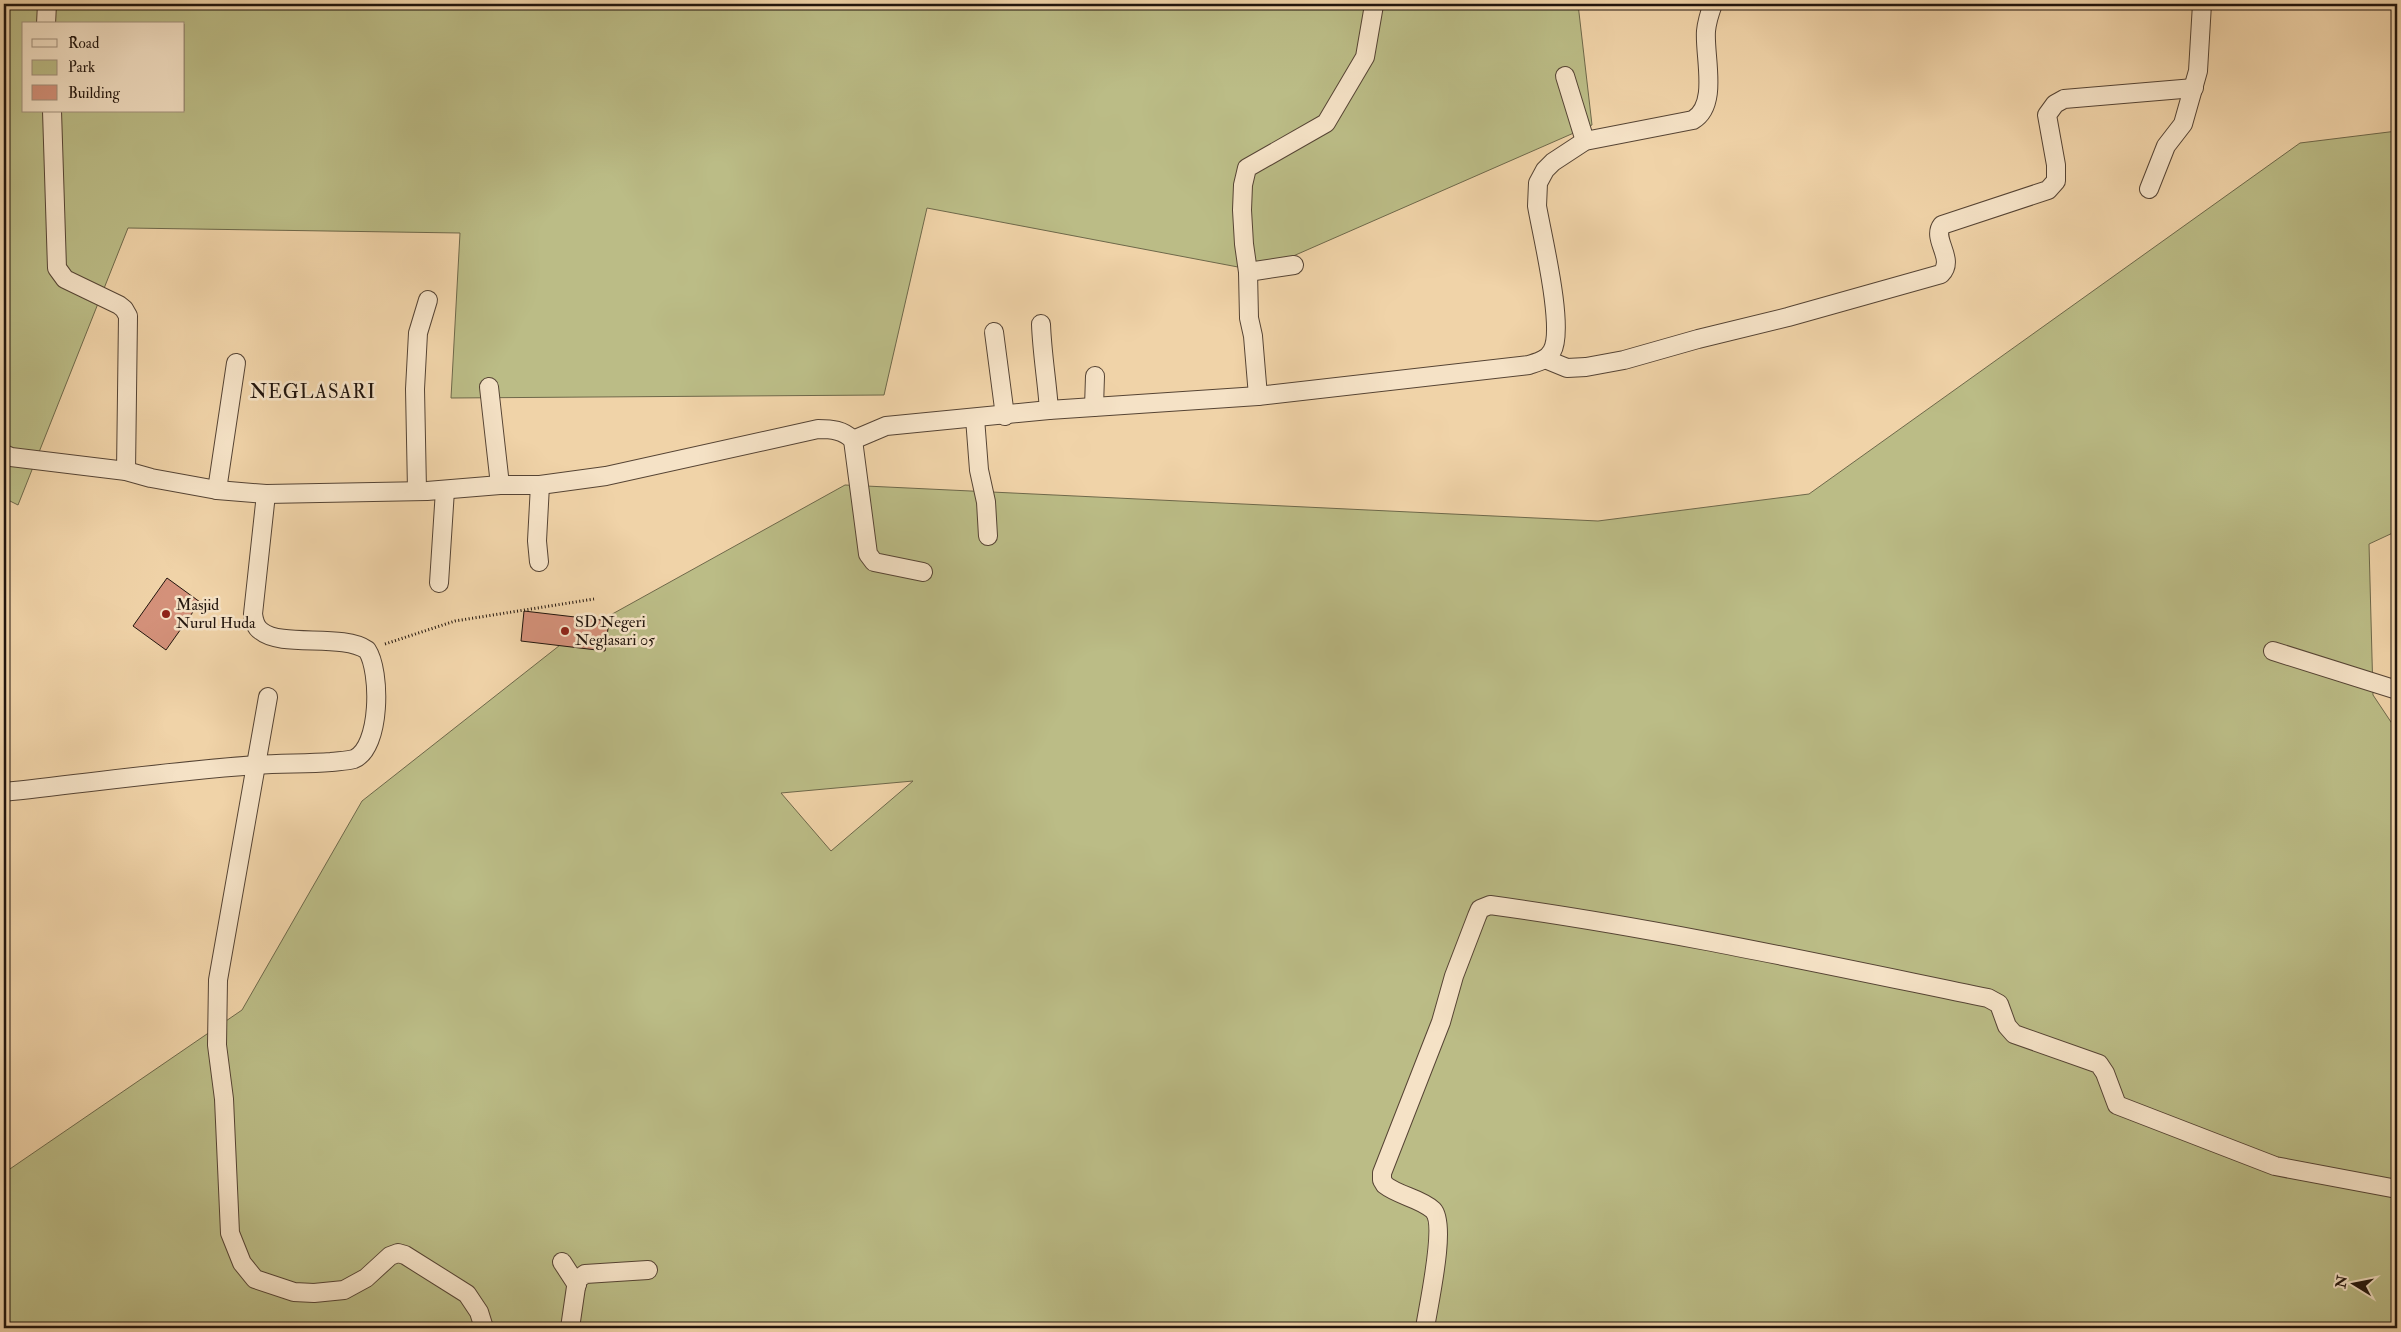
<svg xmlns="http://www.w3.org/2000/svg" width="2401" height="1332" font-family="'IM FELL Double Pica',serif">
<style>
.green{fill:#bbbc86;stroke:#6e684a;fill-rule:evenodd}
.building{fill:#d4917a;stroke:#22150d}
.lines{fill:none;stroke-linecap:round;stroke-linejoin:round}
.street-casing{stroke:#564434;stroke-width:20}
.path{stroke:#22150d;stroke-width:3;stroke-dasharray:1 2.5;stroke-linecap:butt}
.street{stroke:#f5e2c6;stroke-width:18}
.poi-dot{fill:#8f2418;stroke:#f5e2c6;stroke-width:2}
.labels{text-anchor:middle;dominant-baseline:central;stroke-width:5;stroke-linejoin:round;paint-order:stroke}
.poi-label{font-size:16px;fill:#22150d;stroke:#f5e2c6;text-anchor:start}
.quarter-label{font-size:19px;letter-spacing:1px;fill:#22150d;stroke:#f5e2c6}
</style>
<rect width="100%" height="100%" fill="#f0d3a8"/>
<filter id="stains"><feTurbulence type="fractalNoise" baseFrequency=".004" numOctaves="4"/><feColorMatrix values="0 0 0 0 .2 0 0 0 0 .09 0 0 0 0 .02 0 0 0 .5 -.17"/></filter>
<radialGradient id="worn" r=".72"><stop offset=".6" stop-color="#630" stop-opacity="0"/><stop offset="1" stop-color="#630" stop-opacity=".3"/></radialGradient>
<!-- green -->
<g class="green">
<path d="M4,4H1578L1592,125L1259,271L927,208L884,395L451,398L460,233L128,228L18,505L4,498ZM24,24H184V111H24Z"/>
<path d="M2397,131V531L2369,544L2373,695L2397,731V1328H4V1173L242,1010L362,801L569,638L845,485L1598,521L1809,494L2300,143ZM913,781L831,851L781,793Z"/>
</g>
<!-- building -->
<g class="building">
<path d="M167,578L200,602L166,650L133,626Z"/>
<path d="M524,611L609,621L605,651L521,641Z"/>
</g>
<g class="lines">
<!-- street casing -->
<g class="street-casing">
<g id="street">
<path d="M46,24L47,4"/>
<path d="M1565,76L1585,141"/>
<path d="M52,111L57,268L65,279L119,305L124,309L128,316L126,471"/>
<path d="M2149,189L2166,146L2183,124L2198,71L2202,4"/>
<path d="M1248,272L1294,265"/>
<path d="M1041,324C1042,353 1047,381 1049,410"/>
<path d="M994,332L1005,416"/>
<path d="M1545,359L1567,368L1586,367L1624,360L1698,339L1788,317L1941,274C1956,259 1931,239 1942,225L2048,190L2056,181V165L2047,115L2055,104L2064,99L2194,88"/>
<path d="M489,387L500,485"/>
<path d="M1258,396L1253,336L1249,318L1248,272L1244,244L1242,210L1243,185L1247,168L1326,123L1365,57L1374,5"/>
<path d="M1094,407L1095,376"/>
<path d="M975,418L979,470L986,502L988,536"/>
<path d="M853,440L868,554L874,562L923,572"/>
<path d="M4,454L11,457L126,471L151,478L217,490L266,494L427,491L500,485H540L606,476L818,429C832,429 843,430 853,440L886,426L1049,410L1258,396L1529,365C1538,362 1547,360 1552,351C1565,329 1542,235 1537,206L1538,183L1545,170L1553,162L1585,141L1693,120C1719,105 1704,56 1706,31C1707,21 1710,12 1713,4"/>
<path d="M217,490L236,363"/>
<path d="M417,490L415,389L418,333L428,300"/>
<path d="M539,562L537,541L540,485"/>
<path d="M439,583L445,490"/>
<path d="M2273,651L2397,690"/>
<path d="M268,697L218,980L217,1045L224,1099L230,1233L242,1263L255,1279L294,1292L314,1293L344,1290L366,1278L390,1256L398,1253L405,1255L467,1294L479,1312L484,1328"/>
<path d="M4,792C88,783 172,771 256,765C281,763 306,764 331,762C339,761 347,761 354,759C381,748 381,671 367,650C343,633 281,648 261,631C255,627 254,621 253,614L266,494"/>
<path d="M562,1262L577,1285"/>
<path d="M570,1328L577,1280L585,1274L648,1270"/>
<path d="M1425,1328C1428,1307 1447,1224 1433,1210C1420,1198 1399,1196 1385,1185L1382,1180V1173L1441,1022L1454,976L1477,916L1480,909L1490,905C1658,928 1822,964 1988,998L1999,1004L2007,1026L2014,1034L2099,1064L2105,1073L2117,1105L2275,1166L2397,1189"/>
</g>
</g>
<!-- path -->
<path class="path" d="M385,644L455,621L594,599"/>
<!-- street -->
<use href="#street" class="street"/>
</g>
<!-- markers -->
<g class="poi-dot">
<circle cx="166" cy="614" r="5"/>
<circle cx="565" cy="631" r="5"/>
</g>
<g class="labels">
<!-- poi labels -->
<g class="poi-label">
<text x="176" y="605">Masjid<tspan x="176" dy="18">Nurul Huda</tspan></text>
<text x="575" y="622">SD Negeri<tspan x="575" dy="18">Neglasari 05</tspan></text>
</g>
<!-- quarter labels -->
<g class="quarter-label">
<text x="313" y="392">NEGLASARI</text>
</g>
</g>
<!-- margin -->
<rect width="2401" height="1332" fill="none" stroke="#f0d3a8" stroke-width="20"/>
<rect x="5" y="5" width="2391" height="1322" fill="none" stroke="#22150d" stroke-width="2.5"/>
<rect x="10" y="10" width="2381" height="1312" fill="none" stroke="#22150d"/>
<!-- legend -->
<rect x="22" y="22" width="162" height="90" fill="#f5e2c6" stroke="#a1907c"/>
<rect x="32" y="39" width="25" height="8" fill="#f5e2c6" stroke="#a1907c"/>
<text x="68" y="48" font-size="15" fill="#22150d">Road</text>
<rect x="32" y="60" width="25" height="15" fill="#bbbc86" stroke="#a1907c"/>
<text x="68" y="72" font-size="15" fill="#22150d">Park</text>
<rect x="32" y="85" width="25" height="15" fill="#d4917a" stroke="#a1907c"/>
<text x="68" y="98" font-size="15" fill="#22150d">Building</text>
<!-- north arrow -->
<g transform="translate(2354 1284) rotate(280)" stroke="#f5e2c6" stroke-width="4" paint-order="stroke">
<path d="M0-4L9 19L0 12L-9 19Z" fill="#22150d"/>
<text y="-8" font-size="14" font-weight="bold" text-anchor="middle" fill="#22150d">N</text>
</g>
<rect width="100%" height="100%" filter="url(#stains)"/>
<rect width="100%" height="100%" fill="url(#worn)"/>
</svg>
